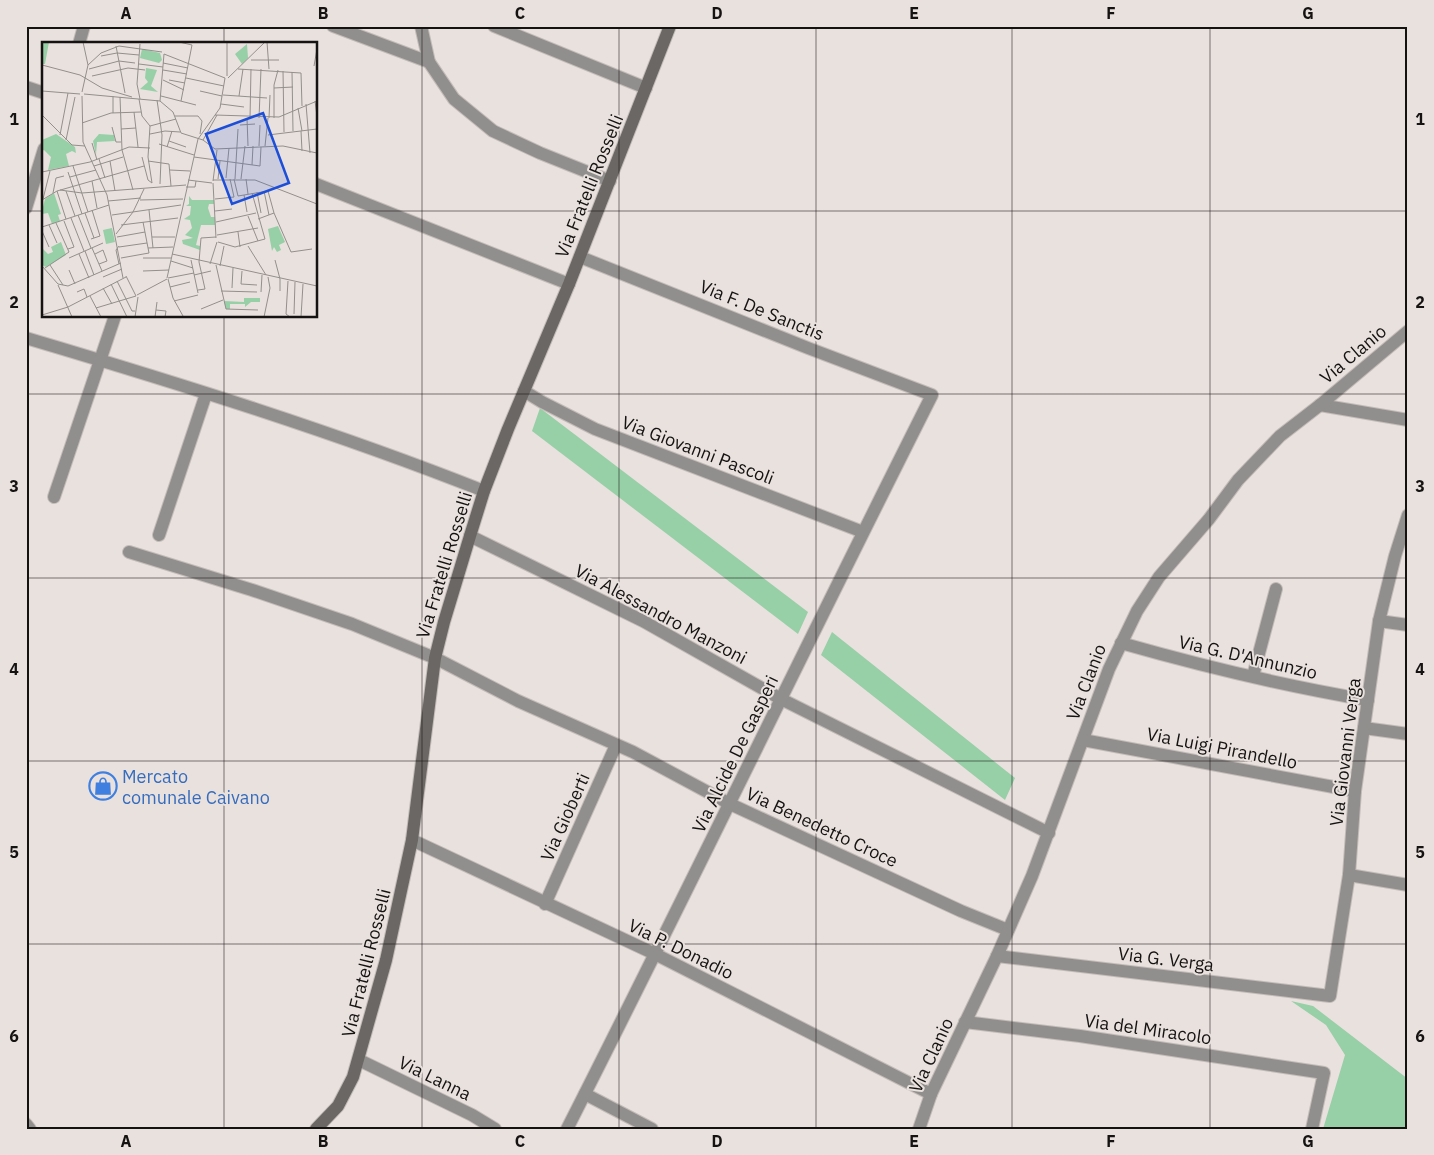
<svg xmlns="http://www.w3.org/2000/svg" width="1434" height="1155" font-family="'IBM Plex Sans',sans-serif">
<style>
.green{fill:#97cfa7}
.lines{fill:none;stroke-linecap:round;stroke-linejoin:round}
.street-casing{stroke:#c3bcb9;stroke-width:14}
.secondary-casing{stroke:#c3bcb9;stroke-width:14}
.street{stroke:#918f8d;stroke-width:12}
.secondary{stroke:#6a6764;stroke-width:12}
.grid{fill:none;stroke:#151312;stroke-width:1;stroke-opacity:0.55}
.labels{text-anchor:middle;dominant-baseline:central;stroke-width:4;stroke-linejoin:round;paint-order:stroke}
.street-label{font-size:18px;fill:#151312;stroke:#e9e1de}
.shop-label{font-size:18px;fill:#366cbe;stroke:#e9e1de;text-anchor:start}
.inset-road{fill:none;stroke:#948f8c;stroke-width:1}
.view{fill:#1d4ed8;fill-opacity:0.15;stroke:#1d4ed8;stroke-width:2.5}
.inset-edge{fill:none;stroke:#151312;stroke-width:2.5}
.neatline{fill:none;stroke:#151312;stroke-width:2}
.grid-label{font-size:16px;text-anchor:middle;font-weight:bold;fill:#151312}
</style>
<rect width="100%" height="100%" fill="#e9e1de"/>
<!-- green -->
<g class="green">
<path d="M540,408L808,612L798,634L532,431Z"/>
<path d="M832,632L1015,778L1005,800L821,655Z"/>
<path d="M1291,1001L1313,1006L1408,1079V1129H1323L1345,1055L1326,1025Z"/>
</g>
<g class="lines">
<!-- street casing -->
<g class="street-casing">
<g id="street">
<path d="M333,26L429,62"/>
<path d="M421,26L429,62L454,99L493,131L540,153L610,181"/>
<path d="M494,26L646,88"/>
<path d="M79,44L84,26"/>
<path d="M26,87L44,93"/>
<path d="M316,184L569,284"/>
<path d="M26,208L44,149"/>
<path d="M26,338C181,384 335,432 484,491"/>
<path d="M524,391L542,402L595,429L863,532"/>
<path d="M1320,405L1408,420"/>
<path d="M54,497L115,316"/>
<path d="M159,535L206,394"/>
<path d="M470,536L643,621L781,699L1049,833"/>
<path d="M129,552L252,590L352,624L435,658L518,701L633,752L730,804L961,911L1008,930"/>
<path d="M1379,621L1408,625"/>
<path d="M1121,643C1202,666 1285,686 1368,700"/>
<path d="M1253,676L1276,589"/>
<path d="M1364,728L1408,734"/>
<path d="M1083,740L1355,791"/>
<path d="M412,840L655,954L931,1094"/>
<path d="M1349,875L1408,885"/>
<path d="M545,904L616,745"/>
<path d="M997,956L1330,996L1349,875L1355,791L1379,621L1395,556L1408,515"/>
<path d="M965,1022L1080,1036L1324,1073L1312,1129"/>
<path d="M359,1060L472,1115L495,1129"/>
<path d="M585,1094L652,1129"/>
<path d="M26,1124L30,1129"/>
<path d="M567,1129C691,885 809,639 932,395L808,348L580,257"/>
<path d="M919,1129L931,1094L997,956L1032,876L1109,669L1137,611L1159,577L1209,519L1238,480L1280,436L1320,405L1408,331"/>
</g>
</g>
<!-- secondary casing -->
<g class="secondary-casing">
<path id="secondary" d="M316,1129L338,1106L353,1077L386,960L412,840L435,658L444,622L470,536L484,491L508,429L569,284L670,26"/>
</g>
<!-- street -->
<use href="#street" class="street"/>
<!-- secondary -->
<use href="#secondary" class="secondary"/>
</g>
<!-- grid -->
<path class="grid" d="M224,26V44M422,26V1129M619,26V1129M816,26V1129M1012,26V1129M1210,26V1129M26,211H44M316,211H1408M224,316V1129M26,394H1408M26,578H1408M26,761H1408M26,944H1408"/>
<!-- icons -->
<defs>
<g id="shop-ring" transform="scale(1.4375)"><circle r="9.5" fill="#e9e1de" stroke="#3f7fe0" stroke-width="1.5"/><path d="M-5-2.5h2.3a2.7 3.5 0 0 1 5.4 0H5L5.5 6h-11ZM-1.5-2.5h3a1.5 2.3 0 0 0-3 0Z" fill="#3f7fe0"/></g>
</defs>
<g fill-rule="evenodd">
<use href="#shop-ring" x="103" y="786"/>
</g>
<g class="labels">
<!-- street labels -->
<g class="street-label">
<text transform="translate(589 186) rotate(-68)">Via Fratelli Rosselli</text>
<text transform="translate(762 310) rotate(22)">Via F. De Sanctis</text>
<text transform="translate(1353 354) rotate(-40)">Via Clanio</text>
<text transform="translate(698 450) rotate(21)">Via Giovanni Pascoli</text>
<text transform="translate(444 565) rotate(-73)">Via Fratelli Rosselli</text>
<text transform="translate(661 614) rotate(28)">Via Alessandro Manzoni</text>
<text transform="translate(1248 657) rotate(13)">Via G. D'Annunzio</text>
<text transform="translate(1086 682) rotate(-69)">Via Clanio</text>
<text transform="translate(1222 748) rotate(11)">Via Luigi Pirandello</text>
<text transform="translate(1345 752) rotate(-83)">Via Giovanni Verga</text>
<text transform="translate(735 754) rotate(-64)">Via Alcide De Gasperi</text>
<text transform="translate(565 817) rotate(-66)">Via Gioberti</text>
<text transform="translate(822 827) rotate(25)">Via Benedetto Croce</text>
<text transform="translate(681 949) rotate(26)">Via P. Donadio</text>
<text transform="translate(1166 959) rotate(7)">Via G. Verga</text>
<text transform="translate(366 963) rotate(-76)">Via Fratelli Rosselli</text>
<text transform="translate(1148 1029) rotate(8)">Via del Miracolo</text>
<text transform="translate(931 1055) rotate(-65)">Via Clanio</text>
<text transform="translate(435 1078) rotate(26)">Via Lanna</text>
</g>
<!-- shop labels -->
<g class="shop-label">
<text x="122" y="776">Mercato<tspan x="122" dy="21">comunale Caivano</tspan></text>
</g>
</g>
<!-- overview -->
<g transform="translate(42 42)">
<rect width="275" height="275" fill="#e9e1de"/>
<path d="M0,0H7L3,22H0ZM205,2L206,16L200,22L193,12ZM100,7L118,11L120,18L117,21L98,16ZM104,26L115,28L109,44L116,50L98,47L106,40L103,36ZM14,92L33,105L34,111L30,109L24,112L27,124L6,128L9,115L2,108L0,109V98ZM57,92L72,93L73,99L55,100L54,113L51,99ZM12,151L19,172L16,173L18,179L10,182L6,171L0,172V169L3,157ZM147,154L150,158H172V162H167L166,166L169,175H173V183H159L154,203L158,204V208L141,202L140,198L151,196L143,193L150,186L148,178L142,177L148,173L149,164H144L147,162ZM236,184L243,200L237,203L239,208L235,210L232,205L230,209L226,187ZM70,186L73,200L64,202L61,188ZM19,200L24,213L4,225L0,223V206L6,212L11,210L9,205ZM202,256H218V260H209L203,265V262H188V267H184L182,259L202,260Z" fill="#97cfa7"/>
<path class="inset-road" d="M41,0L46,23M137,0L150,3L139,59M185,0V34M225,0L227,27M98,2L95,42L98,57M74,4L83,51M122,12L183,36M59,14L75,11L97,13M209,18H237M121,21L146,26M97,22L121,25M0,23L38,33L60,46L90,55M272,24L275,7M47,27L77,19L93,21M196,27L259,31L260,64M121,28L145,32M241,29L242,90M250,30L251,89M50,34L86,26L103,28M144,36L182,44M186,36L223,0M121,38L142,48M127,38L143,41M232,46L251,45M0,49L38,52M158,49L180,54M40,50L46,23L59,11L77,4L120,10M42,52L118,59L131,70L139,91L161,98L173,107L241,104L275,111M181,53L225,56M40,54L41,100L65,153L81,236M71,54V71M119,54L154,63M197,54L201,27M78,55L80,108L91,148M97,57L100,74L108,84L106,115L110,141M115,58L120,93L118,142M118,59L122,12M273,59L275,74M179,62L202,65M264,62L268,111M256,66L260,89M92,70L96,105M0,73L30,103L43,104M173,73L237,75L275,59M133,74H156L160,79L158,92M205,76L206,104M208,76L209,27M217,76L219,27M227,76L228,53M232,76V43L236,28M40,81L69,71L99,70M198,83L213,82M108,84L134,77M70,85L74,100H79M79,87L94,86M259,89L260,109M108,92L123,89L138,90M18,93L26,51M226,93L275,87M24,98L33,55M161,98L175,73M127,99L144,105M50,101L55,118M117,102L152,113M217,104L218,83M223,104L226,76M125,105L130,89M100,115L106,138L110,141M152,115L218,124L219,105M57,117L63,136M68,119L73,149M106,119L127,122L129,144M210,123L211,104M31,124L46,170M52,124L81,115M128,128L148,129M0,130L48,120L87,105L108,106M26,130L40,172M28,135L54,128M184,136L187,106M176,137L178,119M192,137L196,154L226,149M193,137L196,87M199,137L203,104M204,137L206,152M146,138L170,141M171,138H213L275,162M50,139L55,166M171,139L175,108M171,141L174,196M144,145H153L154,139M18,148L40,151L144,143M15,149L24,177M24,149L33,174M222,149L227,173M226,149L232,171M215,150L219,171M11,151L14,136L22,134M202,153L205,170M1,157L8,129M173,157L192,155L188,137M0,158L15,149L102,124M98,158L141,157M66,159L99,156M107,168L111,206M173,169L190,167M43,171L52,196M36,173L49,206M70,173L139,163M206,174L216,199M29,176L42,209M216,177L232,171L249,210L270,207M22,179L32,205L26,207M174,180L214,171M7,183L15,201M79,183L136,176M0,185L67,163M0,189L7,205M196,190L198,205M74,192L91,170L102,147M175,193L216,186M75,195L103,190M110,195H133M49,197L58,194L50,168M176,200L193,205L223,197L210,151M77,204L74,208L77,222M206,204L224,233M77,205L105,201M50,206L60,229M106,206L131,205M43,209L52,233M37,212L47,236M53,212L61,208L65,219L57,222M130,212L275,244M27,216L61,201M79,216L107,211L101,180M101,216H129M149,218L156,251M233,218L238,237V249M129,219L151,226M168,222L175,200M8,223L21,243M174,223L184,267L216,268M0,224L16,242L26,244L79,221M178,224L182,204M3,226L27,210L14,181M27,228L33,242M101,229L127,228M200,229L199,242L215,243M152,233L169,229M84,234L94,254M61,235L80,227M125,236L156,97L178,66L183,36M126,236L152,231M126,237L131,256L141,274M75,239L90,269H93M246,239L244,272L248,275M69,242L85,275M16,243L30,275M128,245L148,240M61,246L70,262M190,246L191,226M156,248L163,247L157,220L159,196L174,195M179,249L215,250M35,250L42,247L45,255M219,250L220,233M95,253L125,237M48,254L59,275M132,259L156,253M54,266L94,254M159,267L181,258M114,268L124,269L123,275M252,272L253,240M0,273L26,265L84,235M93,275L96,255M113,275L115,260M222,275L228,246L226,235M259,275L261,242"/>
<path class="view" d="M221,71L247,141L190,162L164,92Z"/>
<rect width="275" height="275" class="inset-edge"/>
</g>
<!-- border -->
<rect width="1434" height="1155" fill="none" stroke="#e9e1de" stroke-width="55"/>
<rect x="28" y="28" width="1378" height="1100" class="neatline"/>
<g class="grid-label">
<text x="126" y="19">A</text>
<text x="323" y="19">B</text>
<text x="520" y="19">C</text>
<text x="717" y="19">D</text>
<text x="914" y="19">E</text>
<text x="1111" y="19">F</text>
<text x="1308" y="19">G</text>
<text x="14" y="125">1</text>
<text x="1420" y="125">1</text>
<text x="14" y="308">2</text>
<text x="1420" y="308">2</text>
<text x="14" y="492">3</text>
<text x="1420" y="492">3</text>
<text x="14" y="675">4</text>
<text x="1420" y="675">4</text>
<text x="14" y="858">5</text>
<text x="1420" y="858">5</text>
<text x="14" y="1042">6</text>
<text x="1420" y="1042">6</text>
<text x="126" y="1147">A</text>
<text x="323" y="1147">B</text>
<text x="520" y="1147">C</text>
<text x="717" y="1147">D</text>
<text x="914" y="1147">E</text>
<text x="1111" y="1147">F</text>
<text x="1308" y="1147">G</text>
</g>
</svg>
